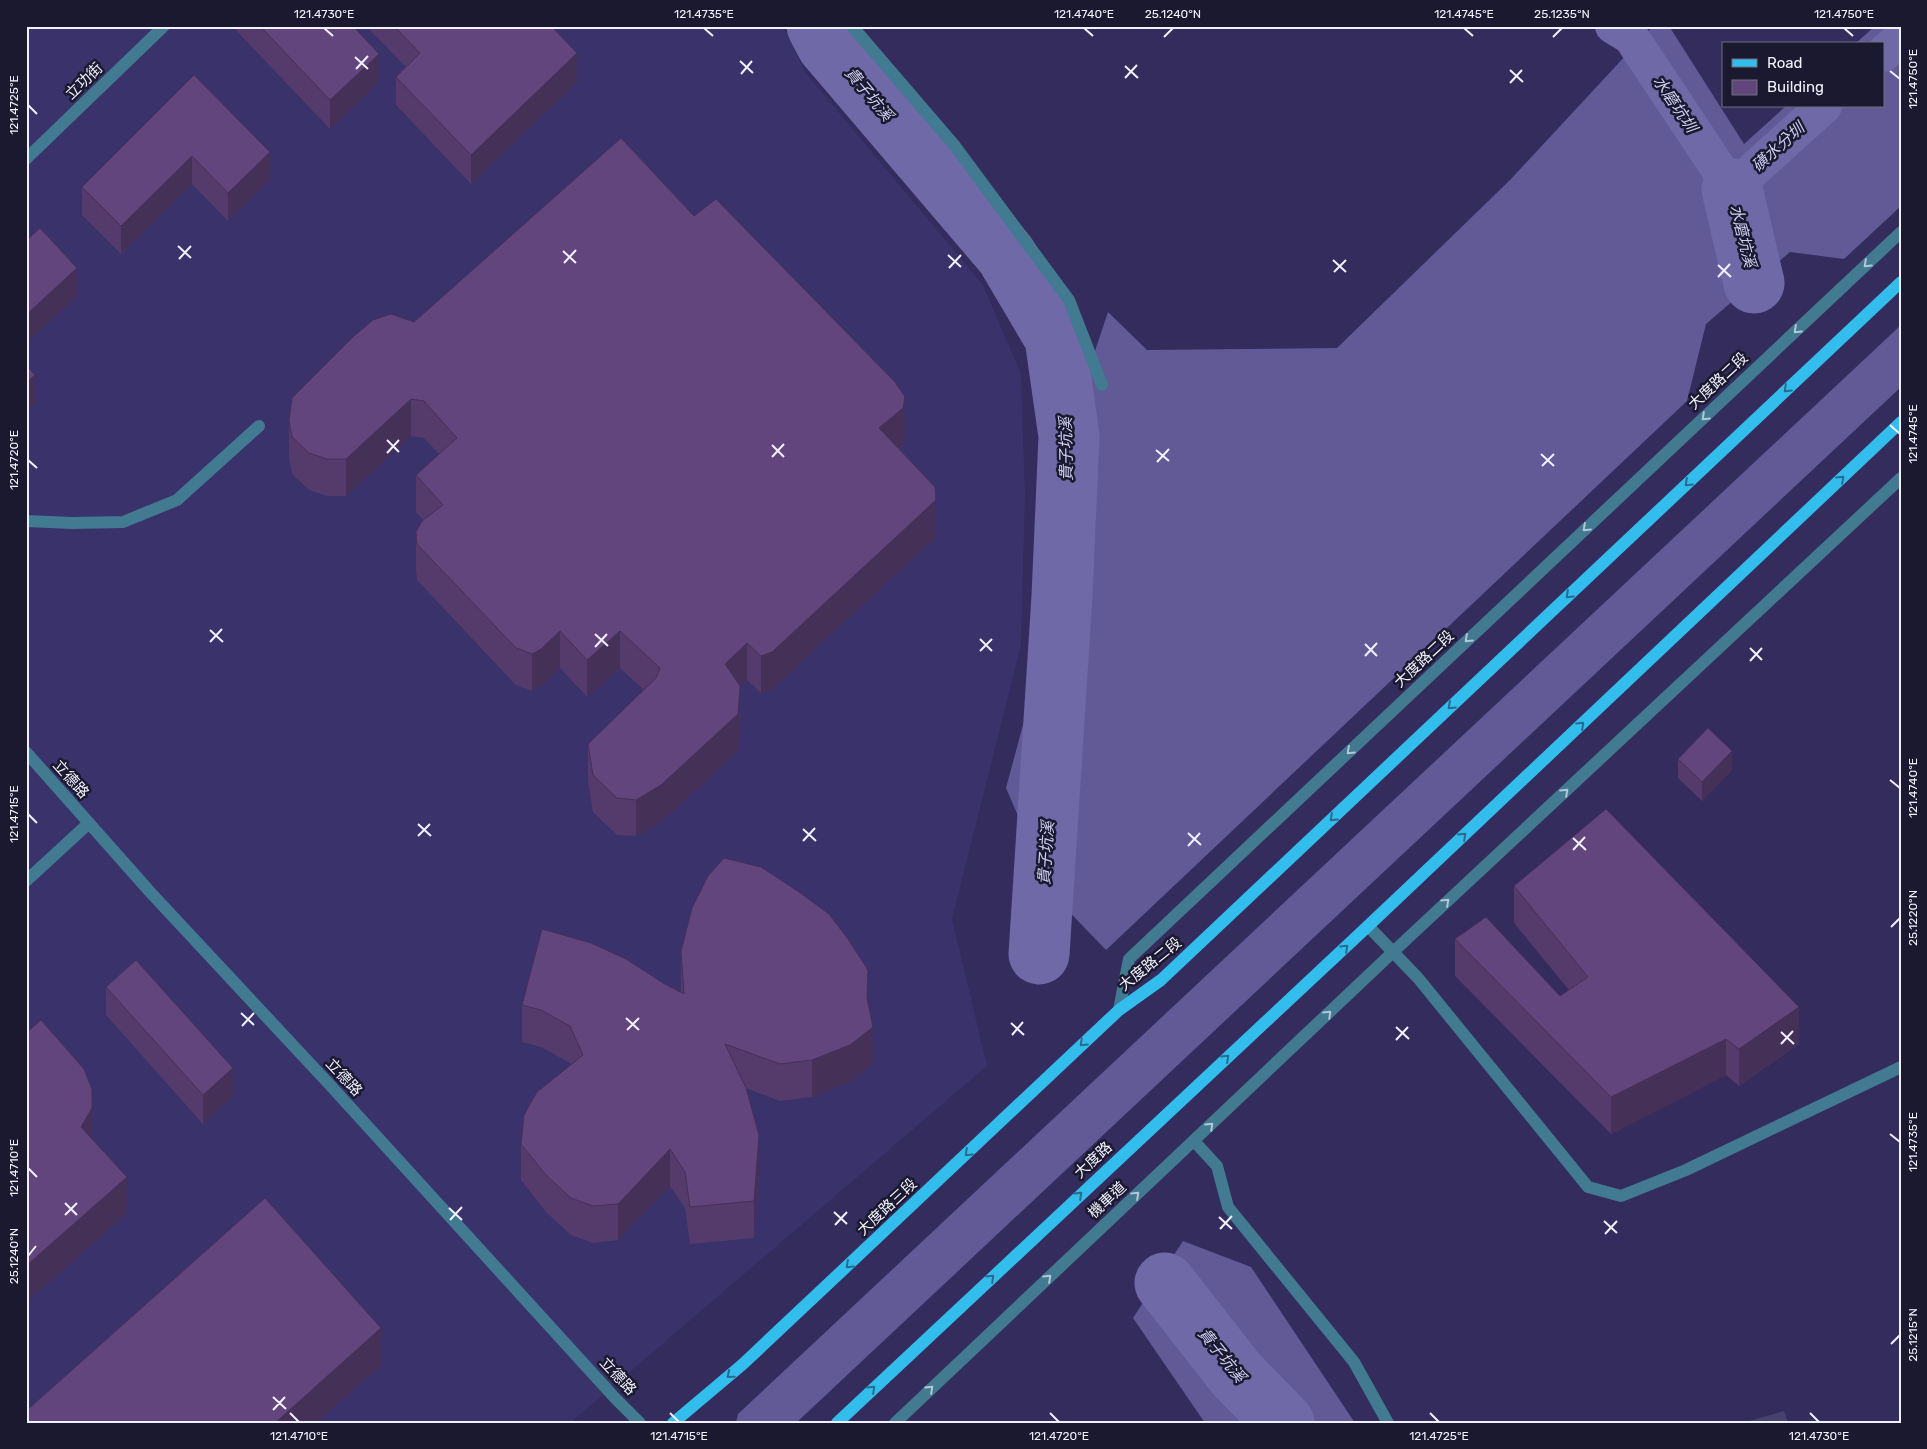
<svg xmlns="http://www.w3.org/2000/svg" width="1927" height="1449" font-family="Rubik,'Noto Sans TC',sans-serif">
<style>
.built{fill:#3a326a}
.green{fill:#46426b}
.forest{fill:#615a97}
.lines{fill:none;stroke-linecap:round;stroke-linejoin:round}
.stream{stroke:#9692c1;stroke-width:10}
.canal{stroke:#6f69a7;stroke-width:36}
.river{stroke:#6f69a7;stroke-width:61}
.lane{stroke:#417a91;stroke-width:12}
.street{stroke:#417a91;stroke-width:12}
.primary{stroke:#33bded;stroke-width:12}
.wall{fill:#543b6c}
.shaded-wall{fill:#453058}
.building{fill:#62457d;stroke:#453058}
.oneway{stroke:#b3c7d7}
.oneway2{stroke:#276b8e}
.ticks{fill:none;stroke:#f1f1fd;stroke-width:2}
.labels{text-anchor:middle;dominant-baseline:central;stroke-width:5;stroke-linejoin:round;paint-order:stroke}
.street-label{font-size:15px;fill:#f1f1fd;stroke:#1b192f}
.water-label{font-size:16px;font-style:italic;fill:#d0cff3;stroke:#1b192f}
.neatline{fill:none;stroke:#f1f1fd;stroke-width:2}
.ticks-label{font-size:12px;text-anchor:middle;fill:#f1f1fd}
</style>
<rect width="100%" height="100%" fill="#332c5d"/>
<!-- built -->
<path class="built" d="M26,26H783L805,72L983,285L1021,374L1025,495L1021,645L952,919L987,1066L570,1423H26Z"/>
<!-- green -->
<path class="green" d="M1784,1411L1788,1423H1742Z"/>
<!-- forest -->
<g class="forest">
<path d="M1653,26H1669L1744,144L1786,106H1883V44H1855L1875,26H1901V206L1844,259L1790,252L1706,324L1687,401L1106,950L1052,894L1006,788L1038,669L1090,531L1087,375L1108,312L1147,350L1337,348L1511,179Z"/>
<path d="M1901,325V387L796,1423H736L738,1414Z"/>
<path d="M1183,1241L1251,1267L1355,1423H1205L1133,1318Z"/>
</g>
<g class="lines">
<!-- stream -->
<path class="stream" d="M1631,37L1637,26"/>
<!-- canal -->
<g class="canal">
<path d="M1613,26L1631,37L1732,189L1824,106"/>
<path d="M1883,54L1901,38"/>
</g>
<!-- river -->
<g class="river">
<path d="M817,26L827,45L1006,255L1055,338L1069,436L1062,596L1039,954"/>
<path d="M1732,189L1754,283"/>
<path d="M1165,1283L1237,1375L1284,1423"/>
</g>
<!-- lane -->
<g class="lane">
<path d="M852,26L955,146L1069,300L1102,385"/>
<path d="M26,521L72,523L123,522L177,500L259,426"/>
<path d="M26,881L89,823"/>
<path d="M1368,926L1418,978L1588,1187L1621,1196L1686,1170L1901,1067"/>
<path d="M1194,1141L1217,1166L1228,1207L1354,1362L1388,1423"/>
</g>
<!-- street -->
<g class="street">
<path d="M26,159L164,26"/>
<path d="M26,752L151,893L330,1085L615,1398L640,1423"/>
<path d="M1119,1010L1129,959L1901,232"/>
<path d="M895,1423L1393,952L1901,478"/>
</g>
<!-- primary -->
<g class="primary">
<path d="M673,1423L743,1364L1119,1010L1161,980L1901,282"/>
<path d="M837,1423L1368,926L1901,422"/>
</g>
</g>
<!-- wall -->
<g class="wall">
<path d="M234,26H353L379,82L330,129L234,28Z"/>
<path d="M366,26H551L577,82L471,184L396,105V77L406,67Z"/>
<path d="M194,75L270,180L228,221L192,184L121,254L82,215V187Z"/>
<path d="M694,216L905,434L903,445L899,449L936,537L772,689L761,693L747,680L740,686V723L738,751L661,822L636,836L617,835L593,812L588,781V744L644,690L620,668L587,697L560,668L541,686L532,691L516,685L417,580L416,569V532L423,520L416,512V475L439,454L424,438L411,436L346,496H327L309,490L292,474L289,457V420L414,322Z"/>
<path d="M1678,759L1732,770L1702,801L1678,778Z"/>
<path d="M1514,886L1799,1044L1739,1086L1726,1075L1611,1134L1455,976V939L1560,996L1569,990L1514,923Z"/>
<path d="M681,951L868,1002L873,1064L850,1082L812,1097L780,1101L746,1088L759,1172L754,1238L690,1244L685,1208L670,1186L618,1240L593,1243L571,1235L546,1212L521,1180V1144L571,1065L570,1063L541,1047L522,1042V1005L663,983L681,992Z"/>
<path d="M106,987L233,1096L203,1124L106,1015Z"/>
</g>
<!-- shaded-wall -->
<g class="shaded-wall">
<path d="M577,53V82L471,184V155Z"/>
<path d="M379,54V82L330,129V100Z"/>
<path d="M270,152V180L228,221V193Z"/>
<path d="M192,156V184L121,254V226Z"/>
<path d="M77,268V296L26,343V315Z"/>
<path d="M35,375V403L26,411V383Z"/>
<path d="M905,397V434L903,445L879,464V428Z"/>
<path d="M411,399V436L346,496V459Z"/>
<path d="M936,500V537L772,689L761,693V656Z"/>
<path d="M560,631V668L541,686L532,691V654Z"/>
<path d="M620,631V668L587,697V660Z"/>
<path d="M747,643V680L740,686V723L738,751L661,822L636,836V800L725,664Z"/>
<path d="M1732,751V770L1702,801V782Z"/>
<path d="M868,970V1007L873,1027V1064L850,1082L812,1097V1060L867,998Z"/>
<path d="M1799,1007V1044L1739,1086V1049Z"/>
<path d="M1726,1039V1075L1611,1134V1097Z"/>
<path d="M233,1068V1096L203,1124V1095Z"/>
<path d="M92,1108V1145L81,1127Z"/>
<path d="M759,1135V1172L754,1238V1201Z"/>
<path d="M670,1149V1186L618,1240V1204Z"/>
<path d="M127,1177V1213L26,1303V1266Z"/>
<path d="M381,1328V1365L316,1423H275Z"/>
</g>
<!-- building -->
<g class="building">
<path d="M260,26H353L379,54L330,100Z"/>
<path d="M394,26H551L577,53L471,155L396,77L420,53Z"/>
<path d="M194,75L270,152L228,193L192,156L121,226L82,187Z"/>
<path d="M621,138L694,216L716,199L895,382L905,397L903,408L879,428L935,487L936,500L772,652L761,656L747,643L725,664L740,686L738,714L661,785L636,800L617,798L593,775L588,744L656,678L660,668L620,631L587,660L560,631L541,649L532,654L516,648L417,544L416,532L422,521L443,505L416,475L457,438L424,401L411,399L346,459H327L309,453L292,437L289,420L292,398L354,336L373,320L391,314L414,322Z"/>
<path d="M40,228L77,268L26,315V241Z"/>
<path d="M26,365L35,375L26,383Z"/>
<path d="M1708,728L1732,751L1702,782L1678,759Z"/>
<path d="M1606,809L1799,1007L1739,1049L1726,1039L1611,1097L1455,939L1486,917L1560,996L1588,977L1514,886Z"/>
<path d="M724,858L761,867L799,892L829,914L848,939L868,970L867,998L873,1027L850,1045L812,1060L780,1064L725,1044L746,1088L759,1135L754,1201L690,1207L685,1172L670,1149L618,1204L593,1206L571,1198L546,1175L521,1144L524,1115L537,1092L583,1055L570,1026L541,1010L522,1005L542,929L591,943L626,959L663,983L684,994L681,951L692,908L708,876Z"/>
<path d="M136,960L233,1068L203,1095L106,987Z"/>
<path d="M41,1020L84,1069L92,1089V1108L81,1127L127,1177L26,1266V1033Z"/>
<path d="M265,1198L381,1328L275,1423H26V1411Z"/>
</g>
<!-- one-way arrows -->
<defs><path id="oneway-chevron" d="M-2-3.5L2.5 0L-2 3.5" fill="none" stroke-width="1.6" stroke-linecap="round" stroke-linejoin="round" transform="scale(1.25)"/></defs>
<g class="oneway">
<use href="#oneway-chevron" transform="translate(1867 264) rotate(137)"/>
<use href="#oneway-chevron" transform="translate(1797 330) rotate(137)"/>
<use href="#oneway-chevron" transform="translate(1705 417) rotate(137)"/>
<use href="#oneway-chevron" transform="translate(1586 528) rotate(137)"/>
<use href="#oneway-chevron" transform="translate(1468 639) rotate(137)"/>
<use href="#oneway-chevron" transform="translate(1350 751) rotate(137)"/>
<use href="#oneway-chevron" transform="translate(1565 792) rotate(-43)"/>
<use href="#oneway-chevron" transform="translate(1446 902) rotate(-43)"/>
<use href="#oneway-chevron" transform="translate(1328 1014) rotate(-44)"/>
<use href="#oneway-chevron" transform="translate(1210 1126) rotate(-44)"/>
<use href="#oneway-chevron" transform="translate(1136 1195) rotate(-43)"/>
<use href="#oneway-chevron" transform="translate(1048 1278) rotate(-43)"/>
<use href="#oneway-chevron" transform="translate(930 1389) rotate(-43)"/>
</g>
<g class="oneway2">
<use href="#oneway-chevron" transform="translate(1787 389) rotate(137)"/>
<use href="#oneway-chevron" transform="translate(1841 479) rotate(-43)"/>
<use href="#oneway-chevron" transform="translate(1688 483) rotate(137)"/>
<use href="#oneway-chevron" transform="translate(1569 595) rotate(137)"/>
<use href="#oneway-chevron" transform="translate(1451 706) rotate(137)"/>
<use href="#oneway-chevron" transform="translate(1581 725) rotate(-43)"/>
<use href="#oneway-chevron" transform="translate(1333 818) rotate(137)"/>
<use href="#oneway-chevron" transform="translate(1463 836) rotate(-43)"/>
<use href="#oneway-chevron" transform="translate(1345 948) rotate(-43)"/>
<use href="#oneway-chevron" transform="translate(1083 1043) rotate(136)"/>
<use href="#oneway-chevron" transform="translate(1226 1058) rotate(-43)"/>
<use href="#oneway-chevron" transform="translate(968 1153) rotate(137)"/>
<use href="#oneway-chevron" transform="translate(1079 1195) rotate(-43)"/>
<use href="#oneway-chevron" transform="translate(849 1265) rotate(137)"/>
<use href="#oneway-chevron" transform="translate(991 1278) rotate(-43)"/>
<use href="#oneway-chevron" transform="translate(730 1375) rotate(140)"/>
<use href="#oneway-chevron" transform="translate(872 1389) rotate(-43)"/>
</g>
<!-- ticks -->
<path class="ticks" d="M324,28L333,36M704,28L713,36M1084,28L1093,36M1464,28L1473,36M1844,28L1853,36M1164,37L1173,28M1553,37L1562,28M355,57L368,69M740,61L753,73M1125,66L1138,78M356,69L368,56M1510,70L1523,82M1890,71L1900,79M741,74L752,61M1125,78L1137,65M1510,83L1522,70M28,105L37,114M178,246L191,258M563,251L576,263M948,255L961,267M179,259L191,246M1333,260L1346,272M564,263L576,250M1718,265L1731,277M949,268L961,255M1334,272L1346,260M1718,277L1730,264M1890,425L1900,434M387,440L399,452M772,445L784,457M1156,450L1169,461M387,453L399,440M1541,454L1554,466M772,457L784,444M28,460L37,468M1157,462L1169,449M1542,466L1554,454M210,630L223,642M595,634L608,646M980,639L992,651M210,642L222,629M1365,644L1377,656M595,647L607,634M1750,648L1762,660M980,651L992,639M1365,656L1377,643M1750,661L1762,648M1890,780L1900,788M28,814L37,823M418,824L431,836M803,829L816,841M1188,833L1201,845M418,836L430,824M1573,838L1586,850M803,841L815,828M1188,846L1200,833M1573,850L1585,837M1891,927L1900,918M241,1013L254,1025M626,1018L639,1030M1011,1023L1024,1035M242,1026L254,1013M1396,1027L1409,1039M627,1030L639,1018M1781,1032L1794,1044M1012,1035L1023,1022M1396,1040L1408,1027M1781,1044L1793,1031M1890,1134L1900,1142M28,1168L37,1177M65,1203L77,1215M449,1208L462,1220M834,1212L847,1224M65,1215L77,1203M1219,1217L1232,1229M450,1220L462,1207M1604,1221L1617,1233M835,1225L847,1212M1220,1229L1232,1216M1605,1234L1617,1221M28,1256L36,1246M1891,1344L1900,1335M273,1397L286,1409M273,1410L285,1397M290,1413L299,1422M670,1413L679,1422M1050,1413L1059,1422M1430,1413L1439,1422M1810,1413L1819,1422"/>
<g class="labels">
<!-- street labels -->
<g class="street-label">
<text transform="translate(84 81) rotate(-44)">立功街</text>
<text transform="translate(1718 381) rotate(-43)">大度路二段</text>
<text transform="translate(1424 659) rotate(-43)">大度路二段</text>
<text transform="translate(71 779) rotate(48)">立德路</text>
<text transform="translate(1150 964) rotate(-39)">大度路二段</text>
<text transform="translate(344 1077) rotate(47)">立德路</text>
<text transform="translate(1093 1160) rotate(-43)">大度路</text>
<text transform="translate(1107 1200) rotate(-43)">機車道</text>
<text transform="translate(887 1207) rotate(-43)">大度路三段</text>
<text transform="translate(618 1376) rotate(47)">立德路</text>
</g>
<!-- water labels -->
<g class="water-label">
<text transform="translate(869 94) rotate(50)">貴子坑溪</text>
<text transform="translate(1675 104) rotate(56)">水磨坑圳</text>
<text transform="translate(1778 147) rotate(-42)">磺水分圳</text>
<text transform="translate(1743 236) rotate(76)">水磨坑溪</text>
<text transform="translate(1066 449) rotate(-91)">貴子坑溪</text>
<text transform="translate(1046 853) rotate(-86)">貴子坑溪</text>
<text transform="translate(1222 1355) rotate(51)">貴子坑溪</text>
</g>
</g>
<!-- border -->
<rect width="1927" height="1449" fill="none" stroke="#1b192f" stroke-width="55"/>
<!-- legend -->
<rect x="1722" y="42" width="162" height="65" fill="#1b192f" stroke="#716f81"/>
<rect x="1732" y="59" width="25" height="8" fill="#33bded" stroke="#716f81"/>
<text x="1767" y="68" font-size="15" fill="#f1f1fd">Road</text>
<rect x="1732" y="80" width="25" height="15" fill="#62457d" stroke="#716f81"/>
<text x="1767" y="92" font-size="15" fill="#f1f1fd">Building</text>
<rect x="28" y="28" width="1872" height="1394" class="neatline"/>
<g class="ticks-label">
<text x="324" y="18">121.4730°E</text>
<text x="704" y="18">121.4735°E</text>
<text x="1084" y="18">121.4740°E</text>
<text x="1173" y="18">25.1240°N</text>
<text x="1464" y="18">121.4745°E</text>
<text x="1562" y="18">25.1235°N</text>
<text x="1844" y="18">121.4750°E</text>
<text transform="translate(1913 79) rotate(-90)" y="4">121.4750°E</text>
<text transform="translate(14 105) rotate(-90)" y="4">121.4725°E</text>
<text transform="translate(1913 434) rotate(-90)" y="4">121.4745°E</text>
<text transform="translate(14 460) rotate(-90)" y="4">121.4720°E</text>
<text transform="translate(1913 788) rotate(-90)" y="4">121.4740°E</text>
<text transform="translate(14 814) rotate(-90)" y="4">121.4715°E</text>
<text transform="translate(1913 918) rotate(-90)" y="4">25.1220°N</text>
<text transform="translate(1913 1142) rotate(-90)" y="4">121.4735°E</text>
<text transform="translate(14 1168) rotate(-90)" y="4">121.4710°E</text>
<text transform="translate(14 1256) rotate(-90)" y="4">25.1240°N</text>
<text transform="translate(1913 1335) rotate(-90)" y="4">25.1215°N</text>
<text x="299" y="1440">121.4710°E</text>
<text x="679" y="1440">121.4715°E</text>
<text x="1059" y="1440">121.4720°E</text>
<text x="1439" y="1440">121.4725°E</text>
<text x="1819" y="1440">121.4730°E</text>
</g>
</svg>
